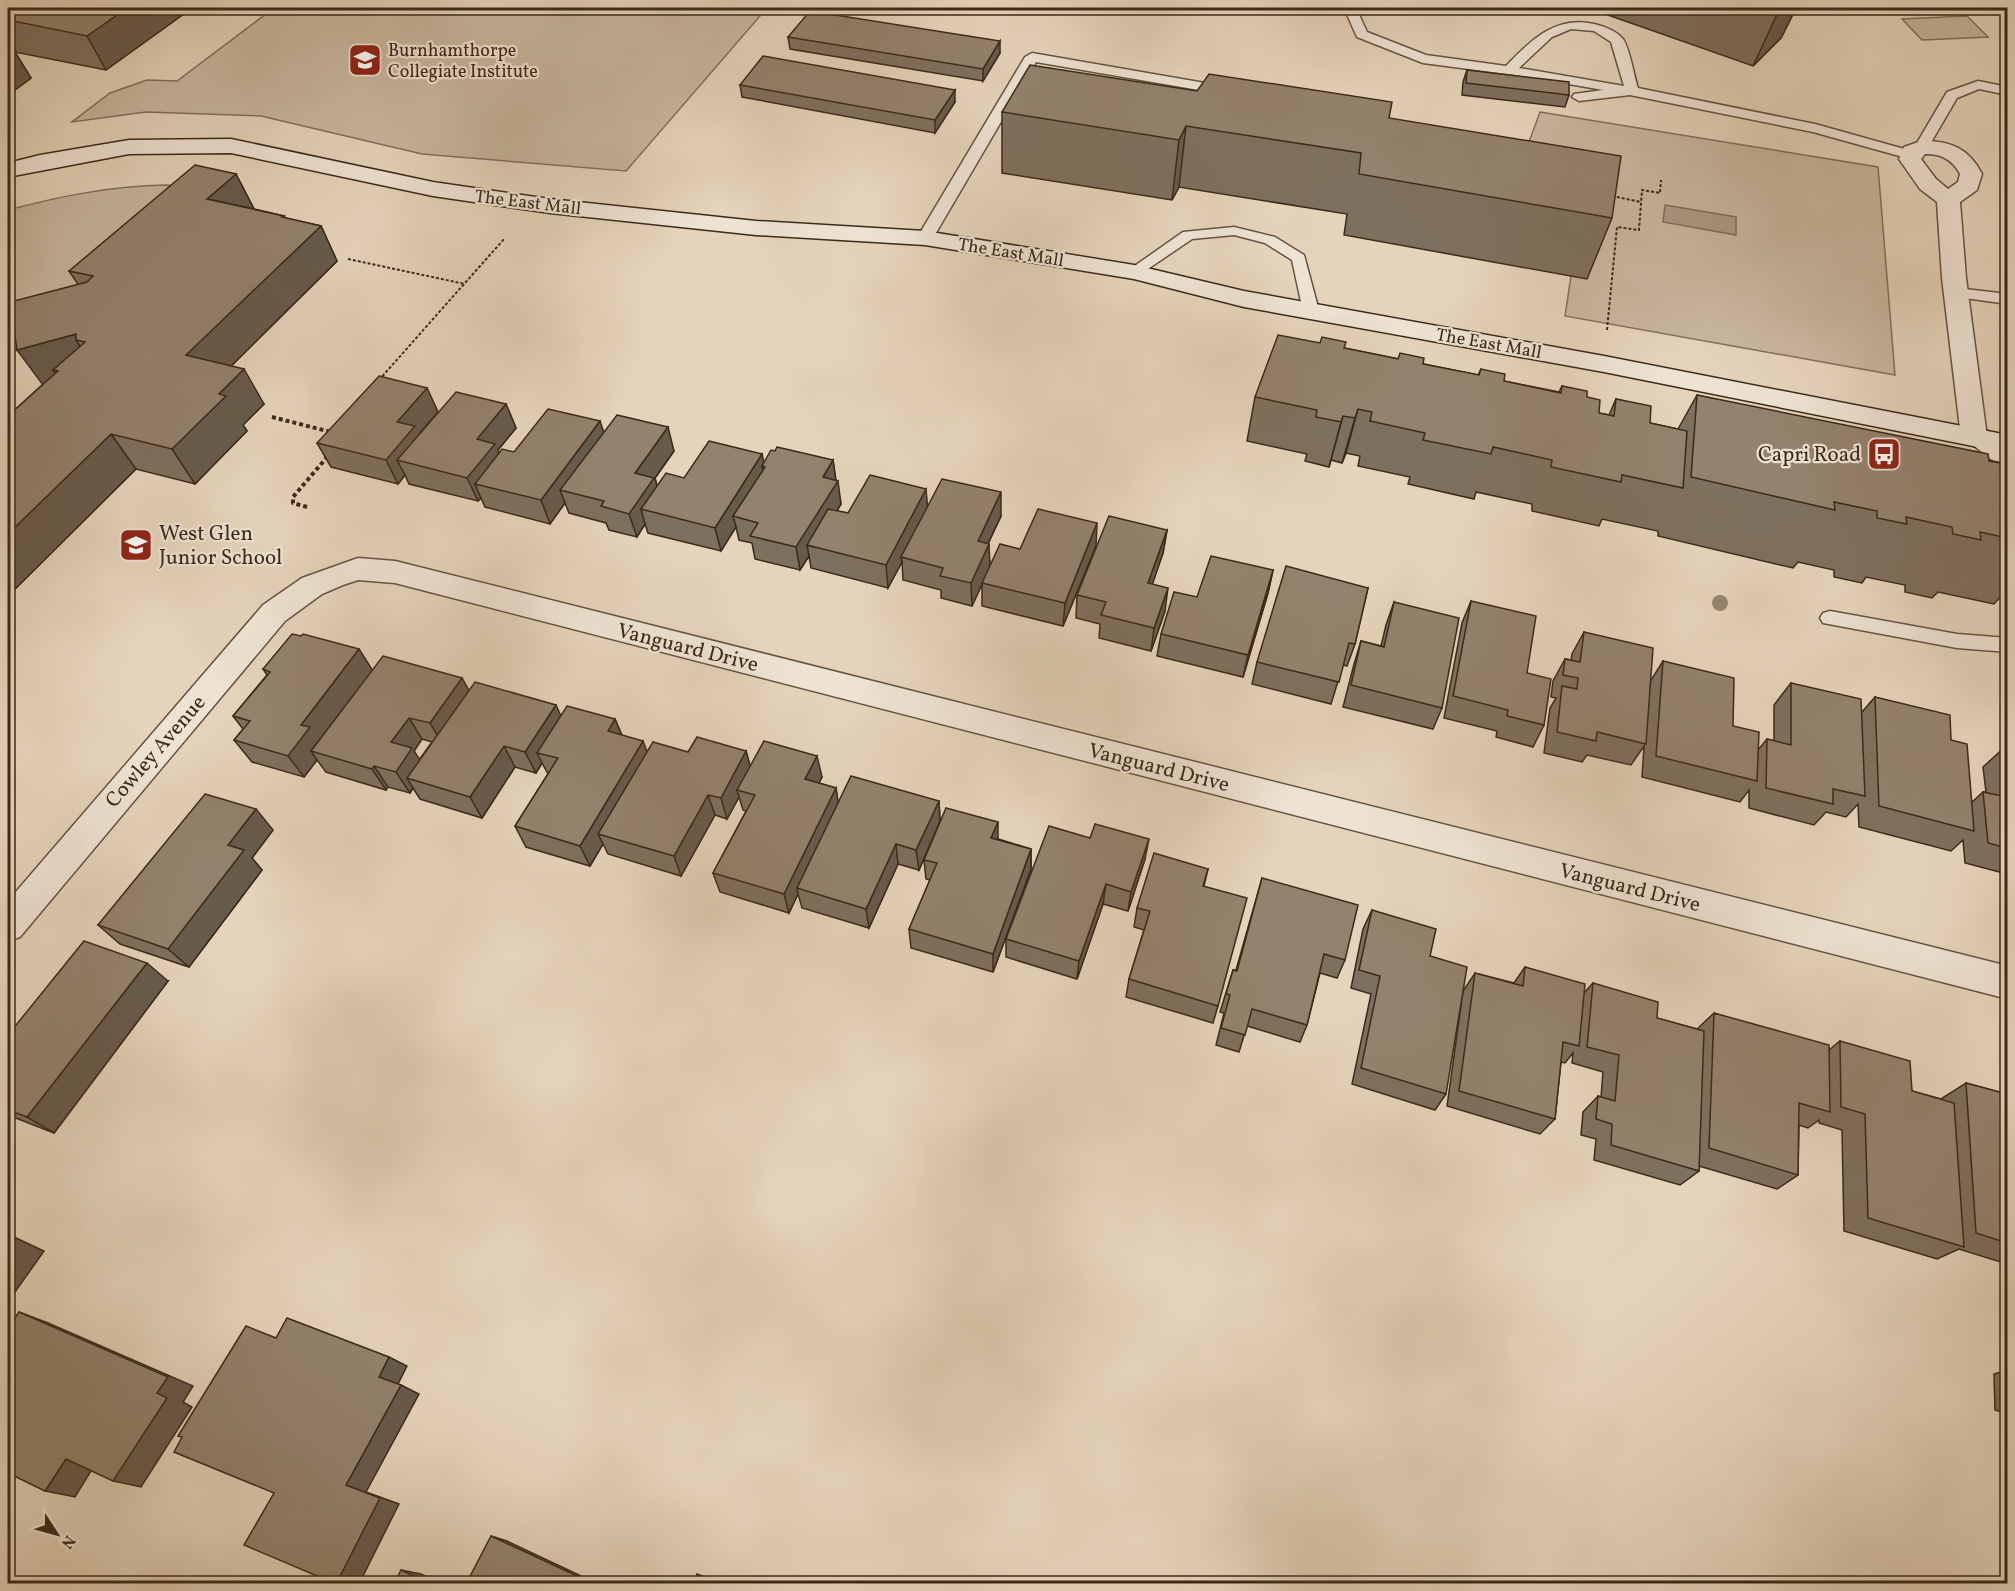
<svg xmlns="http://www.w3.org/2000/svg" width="2015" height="1591" font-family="Vollkorn,serif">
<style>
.green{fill:#c8b79f;stroke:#81705c;stroke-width:1.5}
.water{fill:#ab9a84;stroke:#7e6d59;stroke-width:1.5}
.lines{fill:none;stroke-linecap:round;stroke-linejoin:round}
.service-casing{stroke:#655442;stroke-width:3}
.minor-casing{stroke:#655442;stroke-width:3}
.secondary-casing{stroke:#3a2a19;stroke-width:3}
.path-far1{stroke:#3a2a19;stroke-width:2;stroke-dasharray:3 2;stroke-linecap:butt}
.path{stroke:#3a2a19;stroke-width:4;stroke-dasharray:4 3;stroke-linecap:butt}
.service{fill:#eee3d3;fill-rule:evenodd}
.minor{fill:#eee3d3;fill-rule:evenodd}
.secondary{fill:#eee3d3;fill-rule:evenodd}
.tree{fill:#968671}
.wall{fill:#7e705e;stroke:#3a2a19;stroke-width:1.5;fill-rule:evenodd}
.shaded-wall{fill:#675b4c;stroke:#3a2a19;stroke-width:1.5}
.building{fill:#93826d;stroke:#3a2a19;stroke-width:1.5}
.labels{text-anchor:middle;stroke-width:4.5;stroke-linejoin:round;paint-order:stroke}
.far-poi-label{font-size:18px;fill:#3a2a19;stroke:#eee3d3;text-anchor:start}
.far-street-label{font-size:18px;fill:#3a2a19;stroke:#eee3d3}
.poi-label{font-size:21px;fill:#3a2a19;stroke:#eee3d3;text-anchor:end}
.street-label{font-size:21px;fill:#3a2a19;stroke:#eee3d3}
</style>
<rect width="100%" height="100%" fill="#e5d4bb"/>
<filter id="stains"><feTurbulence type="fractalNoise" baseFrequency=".00333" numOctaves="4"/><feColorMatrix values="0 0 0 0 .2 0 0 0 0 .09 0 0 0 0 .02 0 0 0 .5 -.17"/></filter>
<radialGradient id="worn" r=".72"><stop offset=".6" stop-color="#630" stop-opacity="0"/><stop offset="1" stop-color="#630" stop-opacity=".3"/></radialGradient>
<g class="green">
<path d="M274 8H767L626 171 422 154 261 116 146 112 72 122 110 93 147 80 177 81Z"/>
<path d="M1967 16 1988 37 1922 40 1902 19Z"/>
<path d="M1540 112 1878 167 1895 375 1565 316 1581 210 1523 158Z"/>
<path d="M166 185 196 187 8 358V210C61 196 111 186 166 185Z"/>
</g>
<path class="water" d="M1665 205 1736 217V235L1663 222Z"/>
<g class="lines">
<defs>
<g id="service">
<path d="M1344 8H1356L1367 32 1426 55 1506 66C1531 40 1556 15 1594 24 1603 26 1617 31 1623 39 1630 49 1634 76 1638 88L1815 124 1915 152 1917 155 1910 159 1813 132 1630 95 1579 101 1572 97 1574 94 1603 90 1529 77 1423 63 1357 37ZM1571 29 1594 31 1611 42 1624 86 1519 68 1552 37Z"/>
<path d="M1032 53 1228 87 1235 91 1228 95 1036 62 933 238 925 243 920 241 917 238 1025 57Z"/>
<path d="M1978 81 2008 87V95L1979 89 1957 98 1926 151H1916L1914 148 1947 92Z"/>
<path d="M1234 227 1275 237 1304 255 1319 311 1317 314H1305L1303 311 1292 260 1265 243 1234 235 1192 239 1139 275 1134 277 1126 272 1183 232Z"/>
<path d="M1956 288 2008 294V304L1950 296 1948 293Z"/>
<path d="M1974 431 1980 433 2008 454V470L2002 468 1968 441 1965 437 1968 433Z"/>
<path d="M1830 611 1957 634 2008 638V652L1957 648 1823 623 1820 618 1823 613Z"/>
</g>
<g id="minor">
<path d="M1921 141C1949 140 1969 148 1982 174L1977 190 1960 202 1966 278 1987 437 1984 443 1974 446 1964 443 1961 437 1942 278 1937 202 1920 189 1899 159 1904 147ZM1925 154C1941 154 1952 159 1960 174L1958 182 1948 189 1936 179 1921 159Z"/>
<path d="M358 558 395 561 2008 966V999L395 583 358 580 343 585 322 594 285 621 20 937 8 941V901L263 605 302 578Z"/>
</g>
<path id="secondary" d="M231 139 433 182 550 199 756 221 925 231 1134 265 1244 291 1604 356 2008 435V453L1604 372 1244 307 1134 279 925 245 756 235 550 213 433 196 231 153 129 154 8 177V163L40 155 129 140Z"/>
</defs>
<use href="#service" class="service-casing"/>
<use href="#minor" class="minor-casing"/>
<use href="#secondary" class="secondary-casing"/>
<g class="path-far1">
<path d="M1612 196 1641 202"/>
<path d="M2008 197 2005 203 2008 218"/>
<path d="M348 259 465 284"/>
<path d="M1607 330 1617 227 1639 230 1642 190 1660 193 1661 180"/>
<path d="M379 380 504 239"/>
</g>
<g class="path">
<path d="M272 417 331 432"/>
<path d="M307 507 293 503V497L328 456"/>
</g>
<use href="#service" class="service"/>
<use href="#minor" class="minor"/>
<use href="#secondary" class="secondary"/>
</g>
<circle class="tree" cx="1720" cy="603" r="8"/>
<g class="wall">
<path d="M8 8H192L106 70 15 52 31 78 8 95Z"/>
<path d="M1588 8H1796L1781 38 1753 66Z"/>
<path d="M788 37 1000 53 983 81 790 49Z"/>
<path d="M1467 70 1569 95 1565 107 1462 95 1463 82Z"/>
<path d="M740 85 955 102 935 133 742 97Z"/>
<path d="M1197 91 1389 118 1612 218 1587 279 1344 235 1347 214 1179 187 1172 200 1002 173V112Z"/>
<path d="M236 174 254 209 284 216 285 218 321 226 337 261 231 366 264 404 243 425 247 431 195 484 136 469 8 596V416L43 384 78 284 69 271Z"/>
<path d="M1320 343 1478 375 1481 369 1504 381 1559 392 1562 386 1587 397 1599 413 1609 415 1616 399 1650 423 1678 429 1697 395 2007 464V590L1994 604 1938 592 1932 598 1905 592V585L1866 577 1862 583 1834 577V570L1798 562 1793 568 1658 536V531L1602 519 1599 526 1532 511V504L1476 492 1474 499 1408 484 1410 477 1358 466 1360 456 1346 453 1342 463 1331 460 1329 467 1305 461 1307 454 1247 441 1255 397Z"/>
<path d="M427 388 438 412 419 434V435L506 404 516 428 498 450 499 453 514 452 603 432 674 451 655 478 657 486 684 478 764 462 833 460 836 480 841 504 837 511 848 513 928 507 1001 516 988 544 990 565 1020 549 1096 546 1063 626 982 606V584L972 606 941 598V590L903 580 902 562 888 588 811 568 809 556 800 570 755 559 752 543 739 540 736 527 721 551 648 533 645 524 637 537 609 530 606 523 569 513 565 503 550 524 485 507 481 498 478 501 409 484 405 475 398 484 331 467 317 443Z"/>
<path d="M1167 530 1163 553 1152 584 1165 611 1151 651 1099 638 1100 624 1076 618 1077 595Z"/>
<path d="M1273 570 1268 593 1243 677 1157 656 1161 634 1197 597Z"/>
<path d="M1368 588 1355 644 1347 666 1343 665 1331 704 1252 684 1257 662Z"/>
<path d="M1471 601 1527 673 1544 725 1533 747 1496 737 1497 731 1444 718 1462 623Z"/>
<path d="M1394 602 1442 708 1433 729 1343 707 1354 664 1361 641 1381 646 1386 625Z"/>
<path d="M1584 632 1650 682 1663 661 1758 750 1767 739 1774 741V705L1791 683 1862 712 1875 697 1951 740 1972 802 1983 792H1986L1983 767 2006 746 2007 747V874L1965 863 1963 840 1951 851 1859 827 1858 804 1846 817 1826 812 1814 825 1749 808V790L1740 802 1642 777 1644 746 1631 765 1587 755 1582 762 1544 753 1550 708 1556 698 1551 697 1553 681 1565 659 1571 660 1572 654Z"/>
<path d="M263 669 372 670 462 678 469 691 561 716 615 719 622 735 647 752 746 751 750 766 822 777 819 783 836 788 838 803 939 801 940 821 1031 849V869L993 972 911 948 909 929 930 880 926 879 924 860 940 822 919 870 898 864 869 928 802 908 798 894 789 913 720 892 713 873 746 811 743 810 739 797 727 819 715 815 681 876 608 854 603 844 590 866 526 847 515 826 548 774 542 763 536 773 515 767 482 818 420 799 413 788 410 793 388 787 386 790 326 772 317 760 304 777 252 762 234 740 243 729 233 716 267 675ZM422 739 432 742 419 760 414 751Z"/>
<path d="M273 830 252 858 262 870 189 967 120 944 98 925Z"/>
<path d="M1145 859 1128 911 1103 904 1077 979 1006 957V939Z"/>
<path d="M1208 869 1204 886 1218 1006 1213 1023 1126 997 1129 979 1144 930 1134 927 1137 908Z"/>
<path d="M1262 878 1345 960 1337 978 1320 973 1307 1025 1300 1042 1247 1026 1239 1052 1216 1045 1224 1013 1220 1012 1233 970H1236Z"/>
<path d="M1372 910 1430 956 1446 1094 1435 1110 1352 1084 1371 994 1351 988 1363 929Z"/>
<path d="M1525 967 1584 993 1593 983 1657 1018 1697 1029 1714 1013 1829 1050 1840 1041 1912 1091 1941 1099 1966 1083 2007 1094V1264L1959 1249 1937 1259 1844 1231 1842 1130 1819 1123V1120L1808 1128 1799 1125 1798 1175 1777 1189 1699 1166V1171L1680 1185 1594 1160 1596 1139 1581 1135 1583 1112 1598 1096 1601 1097 1603 1072 1572 1063 1573 1053 1565 1063 1561 1062 1555 1119 1540 1134 1447 1106 1463 991 1475 973 1514 983Z"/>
<path d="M168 981 54 1133 8 1115V1035Z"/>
<path d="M2007 1370V1414L1995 1410 1994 1374Z"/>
</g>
<g class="shaded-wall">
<path d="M127 8H192L106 70 87 36Z"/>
<path d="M1780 8H1796L1781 38 1753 66Z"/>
<path d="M8 41 31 78 8 95Z"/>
<path d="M1000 41V53L983 81V69Z"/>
<path d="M955 90V102L935 133V120Z"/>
<path d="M1186 126 1179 187 1172 200 1179 140Z"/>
<path d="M236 174 254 209 207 199Z"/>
<path d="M284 216 299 247 321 226 337 261 207 390 186 355Z"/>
<path d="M76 334V340L96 370 58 371 53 370 61 380 43 385 17 350Z"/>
<path d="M244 369 264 404 243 425 247 431 195 484 172 449 219 394Z"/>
<path d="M427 388 438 412 419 434 426 450 397 460 405 475 398 484 386 460 397 422Z"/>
<path d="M506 404 516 428 498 450 505 468 475 484 481 498 478 501 467 478 477 439Z"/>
<path d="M1358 409 1346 453 1342 463 1355 418Z"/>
<path d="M1343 416 1331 460 1329 467 1341 422Z"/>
<path d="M600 421 608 445 560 490 565 503 550 524 541 500Z"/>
<path d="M668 427 674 451 655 478 661 501 641 509 645 524 637 537 629 514 635 473Z"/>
<path d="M111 434 136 469 8 596V534Z"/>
<path d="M762 454 765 467 762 466 765 481 733 516 736 527 721 551 715 528Z"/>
<path d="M833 460 836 483 838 481 841 504 814 547 807 545 809 556 800 570 796 547 823 477Z"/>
<path d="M926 489 928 512 901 557 902 562 888 588 886 565Z"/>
<path d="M1001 492V516L978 564V541Z"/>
<path d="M1097 523 1096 546 1063 626 1065 603Z"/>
<path d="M1167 530 1163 553 1145 606 1148 583Z"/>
<path d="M989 544 990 567 972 606 971 583Z"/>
<path d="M1273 570 1268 593 1243 677 1248 655Z"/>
<path d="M1168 588 1165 611 1151 651 1154 628Z"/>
<path d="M359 649 373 671 311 751 317 760 304 777 288 756 301 725Z"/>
<path d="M462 678 474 700 443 745 430 723Z"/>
<path d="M556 705 566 727 537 753 542 763 536 773 525 752Z"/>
<path d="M409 718 422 739 414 751 426 769 407 778 413 788 410 793 396 772 391 742Z"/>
<path d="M615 719 624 741 608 731Z"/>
<path d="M643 741 651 762 598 834 603 844 590 866 580 846Z"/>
<path d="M504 746 515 767 482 818 470 797Z"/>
<path d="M746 751 752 773 737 790 739 797 727 819 721 798Z"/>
<path d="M817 756 822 777 810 800 805 779Z"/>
<path d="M374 766 388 787 386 790 372 769Z"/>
<path d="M836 788 839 809 797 888 798 894 789 913 784 894Z"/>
<path d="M708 795 715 815 681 876 674 856Z"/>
<path d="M939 801 940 821 919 870 916 850Z"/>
<path d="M256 809 273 830 252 858 262 870 189 967 168 949 228 845Z"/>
<path d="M998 822V842L991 838Z"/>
<path d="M1149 839 1145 859 1128 911 1131 892Z"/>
<path d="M896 844 898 864 869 928 866 909Z"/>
<path d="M1031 849V869L993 972V954Z"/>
<path d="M1106 884 1103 904 1077 979 1079 961Z"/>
<path d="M147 963 168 981 54 1133 27 1117Z"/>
<path d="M16 1238 44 1251 8 1302V1250Z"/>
<path d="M19 1312 48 1323 193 1386 183 1402 192 1407 141 1487 113 1481 157 1393Z"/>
<path d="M389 1357 407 1366 397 1386 379 1377Z"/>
<path d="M401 1385 419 1394 366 1492 399 1504 359 1584H336L346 1485Z"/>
<path d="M66 1459 94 1466 75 1497 45 1491Z"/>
<path d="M491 1536 507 1541 598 1584H587Z"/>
<path d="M401 1570 421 1574 441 1584H430Z"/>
<path d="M767 1578 775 1582 776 1584H769Z"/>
</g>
<g class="building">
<path d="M8 8H127L87 36 8 20Z"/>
<path d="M810 11 1000 41 983 69 788 37Z"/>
<path d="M763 56 955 90 935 120 740 85Z"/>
<path d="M1030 65 1197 91 1209 74 1392 102 1389 118 1621 156 1612 218 1359 174 1361 153 1186 126 1179 140 1002 112Z"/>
<path d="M1467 70 1569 82V95L1466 83Z"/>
<path d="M195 165 236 174 207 199 284 216 282 217 321 226 186 355 244 369 219 394 226 396 172 449 111 434 8 534V416L58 371 53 370 85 342 76 340V334L17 350 10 302 87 282 93 276 69 271Z"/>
<path d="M1278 335 1320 343 1322 337 1346 342 1344 348 1398 359 1400 353 1424 358 1423 364 1479 375 1481 369 1505 374 1504 381 1561 393 1562 386 1587 391V397L1600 400 1599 413 1614 416 1616 399 1651 406 1650 423 1687 431 1683 488 1622 475 1621 482 1551 467 1552 460 1493 447 1491 454 1423 440 1425 433 1370 421 1372 412 1358 409 1355 418 1343 416 1341 422 1316 417 1317 410 1255 397Z"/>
<path d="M379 376 427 388 397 422 415 426 386 460 317 443Z"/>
<path d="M456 392 506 404 477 439 495 444 467 478 397 460Z"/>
<path d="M1697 395 1988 454 1989 461 2007 464V538L1980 532 1981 540 1953 534 1952 527 1906 517 1907 524 1877 518V511L1834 502 1835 510 1691 477Z"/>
<path d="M548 409 600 421 541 500 475 484 502 449 514 452Z"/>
<path d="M617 415 668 427 635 473 654 478 629 514 601 506 604 501 560 490Z"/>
<path d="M709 441 762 454 715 528 641 509 666 473 684 478Z"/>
<path d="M777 447 833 460 823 477 838 481 796 547 750 536 758 523 733 516 765 467 762 466 771 450 775 451Z"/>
<path d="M870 475 926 489 886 565 807 545 828 509 848 513Z"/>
<path d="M942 479 1001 492 978 541 989 544 971 583 940 576 943 568 901 557Z"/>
<path d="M1038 509 1097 523 1065 603 982 583 1000 544 1020 549Z"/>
<path d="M1109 516 1167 530 1148 583 1168 588 1154 628 1101 615 1106 602 1077 595Z"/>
<path d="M1211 556 1273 570 1248 655 1161 634 1174 592 1197 597Z"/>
<path d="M1286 566 1368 588 1355 644 1349 643 1339 682 1257 662Z"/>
<path d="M1471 601 1536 616 1527 673 1551 679 1544 725 1507 716 1508 710 1453 696Z"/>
<path d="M1394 602 1459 618 1442 708 1351 685 1361 641 1384 647Z"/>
<path d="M1584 632 1653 648 1646 744 1597 732 1596 741 1557 732 1562 686 1577 689 1578 678 1563 675 1565 659 1580 662Z"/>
<path d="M292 634 301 636 303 634 359 649 301 725 310 727 288 756 234 740 250 721 233 716 270 672 263 669Z"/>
<path d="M383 656 462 678 430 723 409 718 391 742 412 748 396 772 374 766 372 769 311 751Z"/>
<path d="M1663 661 1734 678 1733 726 1759 732 1757 781 1656 756Z"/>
<path d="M475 682 556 705 525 752 504 746 470 797 407 778Z"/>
<path d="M1791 683 1861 699 1865 796 1833 789V804L1766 788 1767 739 1791 745Z"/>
<path d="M1875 697 1950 715 1951 740 1967 744 1974 831 1879 806Z"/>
<path d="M567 706 615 719 608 731 643 741 580 846 515 826 558 758 537 753Z"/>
<path d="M697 737 746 751 721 798 708 795 674 856 598 834 653 742 688 752Z"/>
<path d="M764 741 817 756 805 779 836 788 784 894 713 873 755 795 737 790Z"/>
<path d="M2006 746 2007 747V762Z"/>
<path d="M851 776 939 801 916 850 896 844 866 909 797 888Z"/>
<path d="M1983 792 2007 797V848L1988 843Z"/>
<path d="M205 794 256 809 228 845 244 850 168 949 98 925Z"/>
<path d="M946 808 998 822 991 838 1031 849 993 954 909 929 937 863 924 860Z"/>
<path d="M1095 824 1149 839 1131 892 1106 884 1079 961 1006 939 1049 826 1090 838Z"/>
<path d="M1154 853 1208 869 1203 886 1247 898 1218 1006 1129 979 1150 911 1137 908Z"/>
<path d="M1262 878 1358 905 1345 960 1324 954 1307 1025 1252 1009 1245 1035 1221 1028 1230 995 1226 994 1233 970 1237 971Z"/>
<path d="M1372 910 1436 929 1430 956 1467 967 1446 1094 1361 1068 1380 976 1359 970Z"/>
<path d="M84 941 147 963 27 1117 8 1110V1035Z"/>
<path d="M1525 967 1585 984 1579 1046 1563 1042 1555 1119 1459 1091 1475 973 1523 986Z"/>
<path d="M1593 983 1658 1002 1657 1018 1704 1031 1699 1171 1611 1145 1612 1124 1596 1119 1598 1096 1615 1101 1619 1055 1587 1047Z"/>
<path d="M1714 1013 1829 1045 1830 1112 1799 1103 1798 1175 1709 1148Z"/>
<path d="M1840 1041 1910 1061 1912 1091 1954 1103 1964 1247 1868 1218 1865 1114 1841 1107Z"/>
<path d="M1966 1083 2007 1094V1243L1976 1233Z"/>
<path d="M8 1235 16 1238 8 1250Z"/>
<path d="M19 1312 168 1377 157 1393 167 1398 113 1481 66 1459 45 1491 8 1473V1328Z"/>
<path d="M287 1318 389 1357 379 1377 401 1385 346 1485 380 1498 336 1584 244 1545 274 1493 174 1452 182 1437 178 1436 246 1326 276 1338Z"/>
<path d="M491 1536 588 1581 587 1584H466Z"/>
<path d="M401 1570 430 1584H394Z"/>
<path d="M697 1574 721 1584H694Z"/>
<path d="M753 1578H767L769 1584H750Z"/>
</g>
<defs>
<symbol id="school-square" viewBox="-11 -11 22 22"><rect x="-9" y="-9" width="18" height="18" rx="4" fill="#8f2418" stroke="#eee3d3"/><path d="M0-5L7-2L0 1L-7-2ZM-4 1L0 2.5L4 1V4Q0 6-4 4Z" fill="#fff"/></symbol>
<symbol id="bus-square" viewBox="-11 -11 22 22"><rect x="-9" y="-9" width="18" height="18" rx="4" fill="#8f2418" stroke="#eee3d3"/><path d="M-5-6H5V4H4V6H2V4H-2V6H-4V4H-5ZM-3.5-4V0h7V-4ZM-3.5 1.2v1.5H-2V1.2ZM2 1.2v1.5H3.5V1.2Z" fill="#fff"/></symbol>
</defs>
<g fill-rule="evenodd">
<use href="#school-square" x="346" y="41" width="38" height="38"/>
<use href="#bus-square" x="1865" y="435" width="38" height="38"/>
<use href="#school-square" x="117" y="526" width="38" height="38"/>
</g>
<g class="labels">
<g class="far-poi-label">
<text x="388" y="56">Burnhamthorpe<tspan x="388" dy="21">Collegiate Institute</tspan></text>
</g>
<g class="far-street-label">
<text transform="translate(528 202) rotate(7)" y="6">The East Mall</text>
<text transform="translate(1011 252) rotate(9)" y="6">The East Mall</text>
<text transform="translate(1489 343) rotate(10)" y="6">The East Mall</text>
</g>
<g class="poi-label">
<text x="1861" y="461">Capri Road</text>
<text x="159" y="540" text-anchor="start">West Glen<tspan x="159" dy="24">Junior School</tspan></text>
</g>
<g class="street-label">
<text transform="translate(688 647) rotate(14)" y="7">Vanguard Drive</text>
<text transform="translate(155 751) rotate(-49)" y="7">Cowley Avenue</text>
<text transform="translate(1159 767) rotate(14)" y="7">Vanguard Drive</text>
<text transform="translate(1630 887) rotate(14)" y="7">Vanguard Drive</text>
</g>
</g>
<rect width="2015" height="1591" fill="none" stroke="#e5d4bb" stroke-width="30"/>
<rect x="9" y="9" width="1997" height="1573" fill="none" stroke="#3a2a19" stroke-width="3"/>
<rect x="15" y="15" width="1985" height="1561" fill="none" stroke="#3a2a19" stroke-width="1.5"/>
<g transform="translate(57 1534) rotate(126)" stroke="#eee3d3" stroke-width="4.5" paint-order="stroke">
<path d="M0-4.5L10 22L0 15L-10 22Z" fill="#3a2a19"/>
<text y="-9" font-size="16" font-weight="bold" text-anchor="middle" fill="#3a2a19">N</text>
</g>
<rect width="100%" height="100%" filter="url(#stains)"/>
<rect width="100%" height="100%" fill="url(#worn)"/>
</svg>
